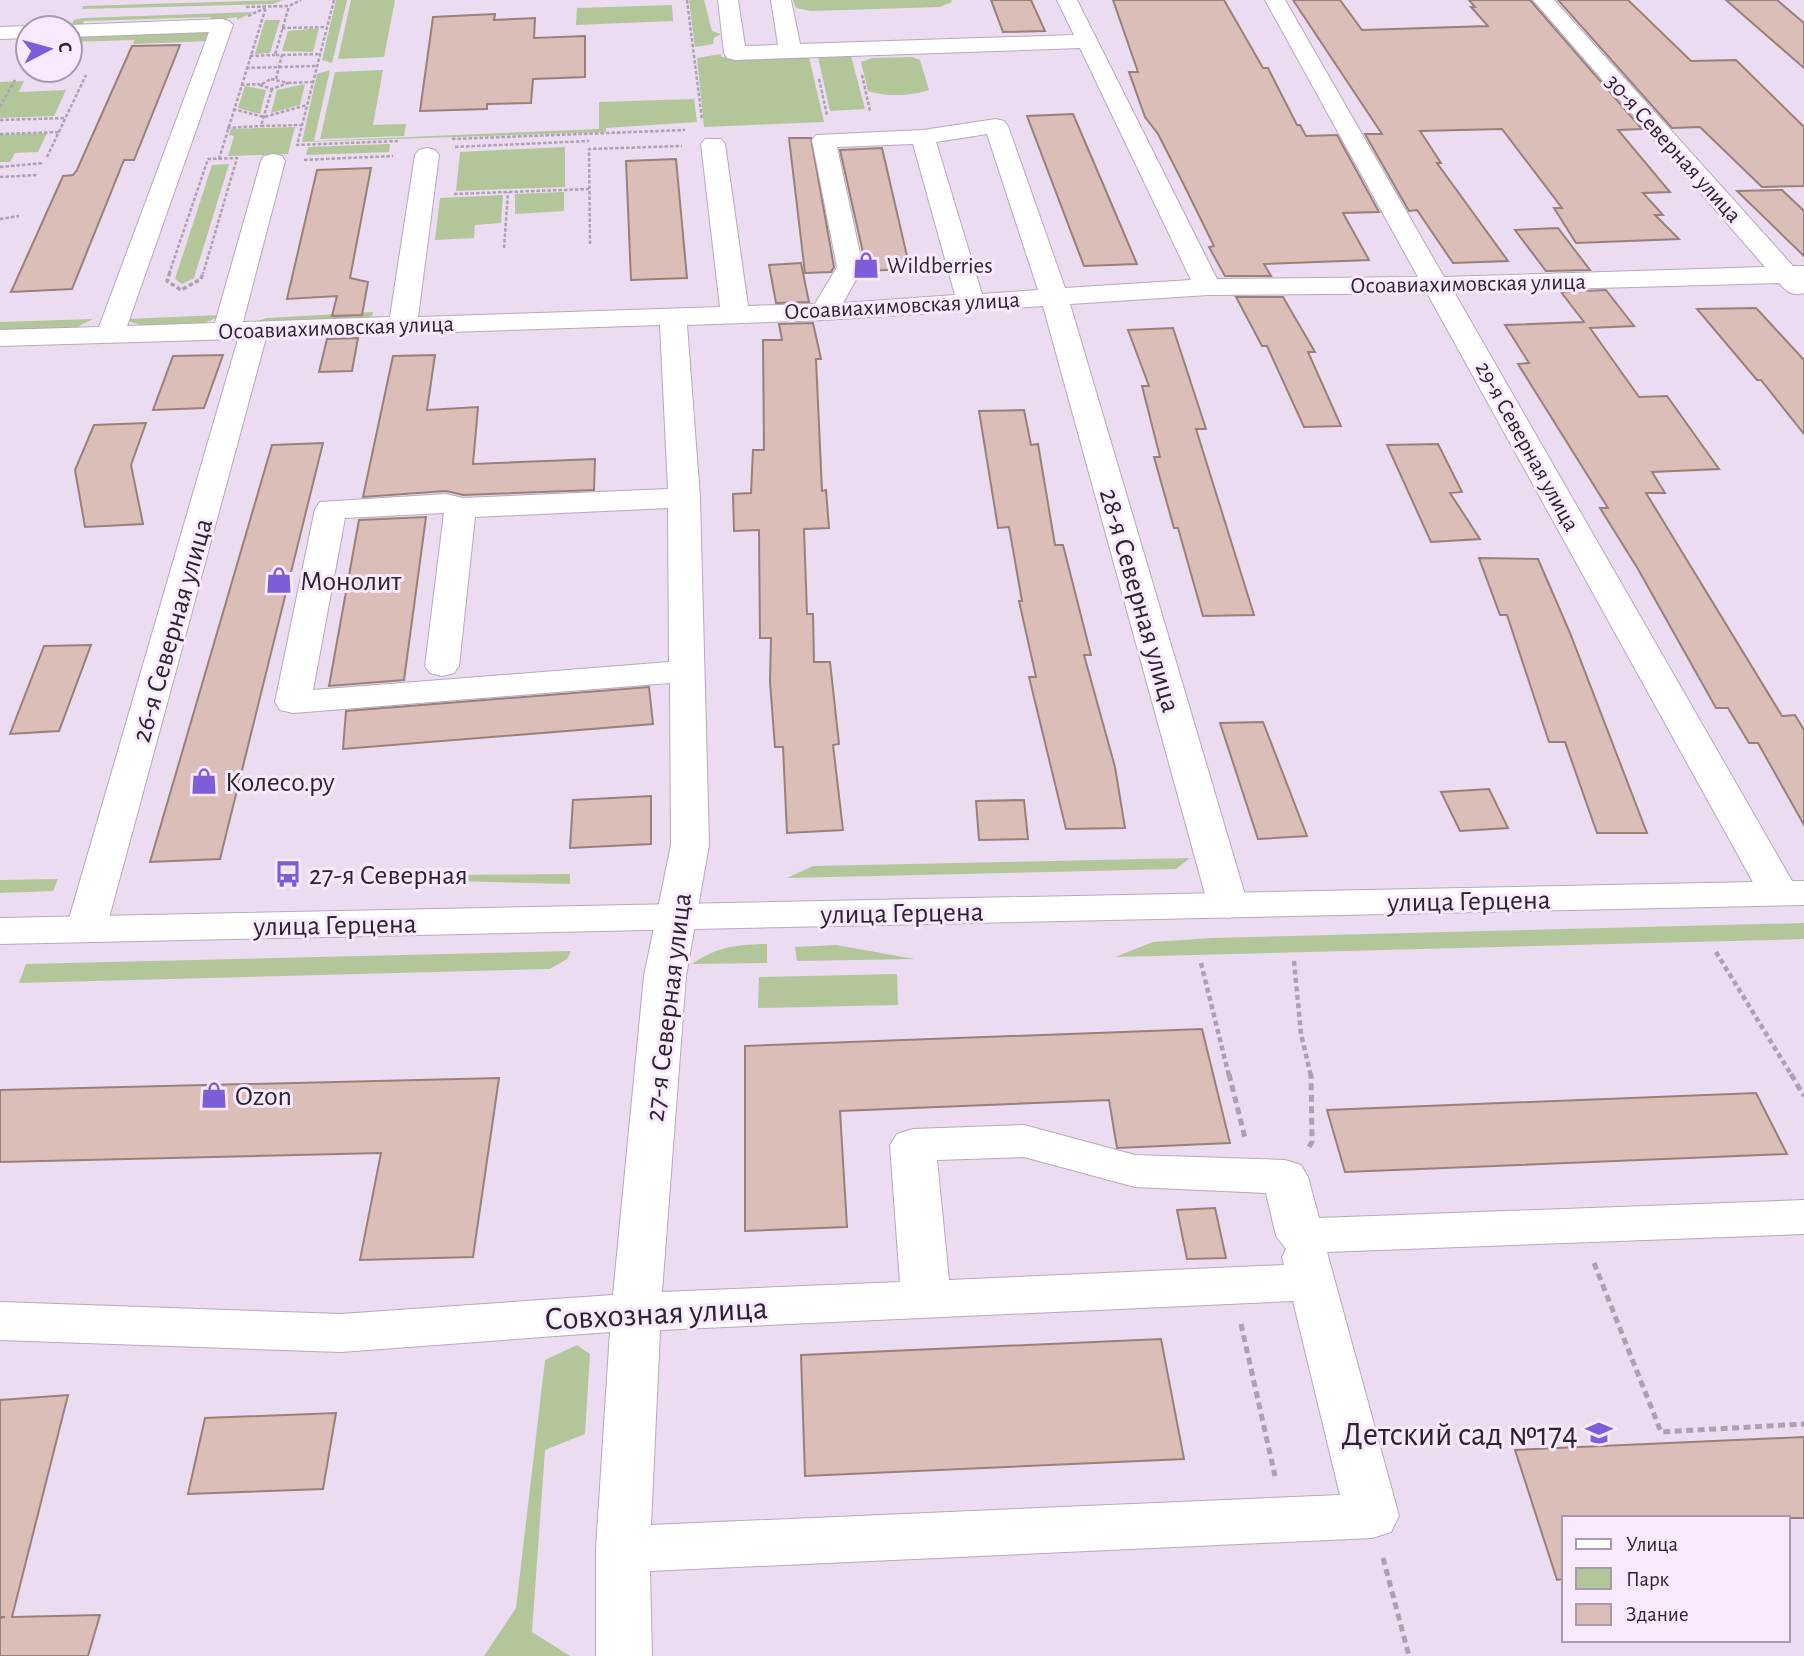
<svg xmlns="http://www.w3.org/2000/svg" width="1804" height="1656" font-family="'Alegreya Sans',sans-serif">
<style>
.green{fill:#b2c699}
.building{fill:#dabeb7;stroke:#99807a;stroke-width:2}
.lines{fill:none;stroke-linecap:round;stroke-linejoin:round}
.minor-casing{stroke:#b7a8bc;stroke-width:2}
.major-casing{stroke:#b7a8bc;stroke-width:2}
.path-far3{stroke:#ada0b1;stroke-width:2.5;stroke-dasharray:3.5 2;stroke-linecap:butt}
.path-far2{stroke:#ada0b1;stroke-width:3.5;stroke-dasharray:4.5 2.5;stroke-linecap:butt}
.path-far1{stroke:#ada0b1;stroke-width:4.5;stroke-dasharray:5 3.5;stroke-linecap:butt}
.path{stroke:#ada0b1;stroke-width:5;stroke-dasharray:7 4.5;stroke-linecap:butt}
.minor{fill:#fff;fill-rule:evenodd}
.major{fill:#fff;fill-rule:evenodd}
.labels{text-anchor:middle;stroke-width:6;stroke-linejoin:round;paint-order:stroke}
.far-street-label{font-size:23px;fill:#2b252d;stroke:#f9e9ff}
.far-poi-label{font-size:23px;fill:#2b252d;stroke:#f9e9ff;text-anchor:start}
.poi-label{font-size:28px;fill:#2b252d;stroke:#f9e9ff;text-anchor:start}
.street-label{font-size:28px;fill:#2b252d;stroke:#f9e9ff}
.near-street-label{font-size:33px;fill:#2b252d;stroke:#f9e9ff}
.near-poi-label{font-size:33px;fill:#2b252d;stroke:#f9e9ff;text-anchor:end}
</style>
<rect width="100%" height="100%" fill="#ecdcf1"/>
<g class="green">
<path d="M283 0 273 4 82 9 83 6Z"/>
<path d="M336 0H347L332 63 322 60Z"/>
<path d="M351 0H395L384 57 338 59Z"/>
<path d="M689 0H704L712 31 721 34 714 38 713 44 695 47Z"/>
<path d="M793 0H951L952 2 940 7 811 11 796 8Z"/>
<path d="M672 5 673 21 576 25 577 8Z"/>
<path d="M253 12 237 20V17L210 21 211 17 84 21 80 28 71 26 74 20 83 18Z"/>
<path d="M265 20H280L270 53 255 54Z"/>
<path d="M319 28 313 52 282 51 288 31Z"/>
<path d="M215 32 212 41 133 44 134 40 70 42V37Z"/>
<path d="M721 54V57H731L732 60 809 57 824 122 704 127 697 58Z"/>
<path d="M851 56 865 109 830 111 818 57Z"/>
<path d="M912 57 920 60 929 90C911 96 885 97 868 91L861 62 872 58Z"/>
<path d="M330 70 314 141 599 129V102L694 99 697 122 606 128V132L302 142 317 74Z"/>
<path d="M383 70 373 125 406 124 404 136 320 139 335 72Z"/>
<path d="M24 81 19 92 66 90 54 116 0 118V82Z"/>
<path d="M305 84 300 105 271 113 277 90Z"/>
<path d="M245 86 266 90 260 114 238 108Z"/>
<path d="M295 127 288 154 228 156 234 136 229 135 231 129Z"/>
<path d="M47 133 38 152 15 153 10 162H0V135Z"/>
<path d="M390 144 389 152 306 155 308 147Z"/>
<path d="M565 147V187L456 191 460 152Z"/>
<path d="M229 164 194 278 182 284 175 279 212 165Z"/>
<path d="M564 192V211L515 214V194Z"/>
<path d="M503 195 501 223 475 225 474 238 435 240 440 198Z"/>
<path d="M373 312 372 316 361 320 253 322 267 318Z"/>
<path d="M220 315C202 330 145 332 126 319Z"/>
<path d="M93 319 75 328 0 331V322Z"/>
<path d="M1190 858 1176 869 787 878 813 866Z"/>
<path d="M570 874V884L455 881 445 875Z"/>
<path d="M58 879 53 891 0 893V880Z"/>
<path d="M1804 923V939L1115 957 1153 942 1212 938Z"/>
<path d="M767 944V963L692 964C719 946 735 945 767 944Z"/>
<path d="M836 945 915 959 797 961 795 947Z"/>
<path d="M571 951 567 959 550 969 19 983 26 964Z"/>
<path d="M897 974 898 1005 758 1008 759 977Z"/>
<path d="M577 1345 590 1354 585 1434 545 1450 532 1632 570 1656H484L516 1608 545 1360Z"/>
</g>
<g class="building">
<path d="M991 0H1031L1045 31 1003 32Z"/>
<path d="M1113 0H1224L1263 68H1268L1297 125H1300L1306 136 1337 135 1379 212 1343 213 1369 260 1264 264 1271 276H1225L1209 247 1214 246 1181 179 1158 134 1145 117 1129 72H1138Z"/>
<path d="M1293 0H1340L1362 30 1488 26 1471 7H1475L1469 0H1530L1642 129 1618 130 1670 192 1643 193 1663 215H1655L1679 239 1576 243 1554 208H1562L1502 129 1420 131 1441 163H1437L1508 261 1453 263 1417 210 1409 211 1365 134H1382Z"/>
<path d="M1558 0H1628L1691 61 1736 60 1804 127V186L1762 187 1700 127 1672 128Z"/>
<path d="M1726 0H1777L1804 23V68Z"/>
<path d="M495 14 494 20 535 18 534 38 585 36V77L533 79 531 103 487 104V109L420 111 433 17Z"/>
<path d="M180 45 134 160H124L72 289 11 292 63 176 73 175 77 170 132 46Z"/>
<path d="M1073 114 1103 184 1137 264 1084 266 1027 116Z"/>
<path d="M789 138H811L834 267 831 272 805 273Z"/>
<path d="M882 148 910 269 864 271 866 266 840 150Z"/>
<path d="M676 159 687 278 631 280 626 161Z"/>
<path d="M371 168 350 278 368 282 362 315 332 316 337 296 287 299 317 170Z"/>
<path d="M1782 190 1804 211V256L1737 191Z"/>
<path d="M1558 228 1590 270 1546 271 1515 230Z"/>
<path d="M801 263 809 302 776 303 769 265Z"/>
<path d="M1606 290 1634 326 1590 328 1639 397 1667 396 1719 469 1652 472 1665 493H1646L1782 716 1795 715 1804 730V825L1758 743H1749L1728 708H1716L1638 569 1600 508H1608L1518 364 1529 363 1505 325 1584 322 1561 292Z"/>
<path d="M1236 297H1283L1315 352H1308L1341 426 1304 427 1267 346H1262Z"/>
<path d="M1756 308 1804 360V434L1761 380H1757L1697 309Z"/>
<path d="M813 323 821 359H816L822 491 826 490 829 528 804 529 807 614H813L814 662H830L839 744 833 745 843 830 787 833 783 747H775L770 682 771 638H760L759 530 734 531 733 494 751 493 753 450H764L763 340H782L779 324Z"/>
<path d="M1173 328 1206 429H1196L1254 615 1203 616 1178 528H1174L1154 457H1160L1142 386H1149L1128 330Z"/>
<path d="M358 338 352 371 319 372 327 339Z"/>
<path d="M223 355 204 408 153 410 173 356Z"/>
<path d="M435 355 427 410 478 407 473 464 595 459 594 490 463 495 446 491 363 497 393 356Z"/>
<path d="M1024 410 1031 445 1038 444 1055 545H1063L1091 655H1084L1115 767 1125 828 1066 829 1029 677H1036L1019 601H1022L1009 527 998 528 979 411Z"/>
<path d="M146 423 131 465 143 524 85 527 75 470 94 425Z"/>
<path d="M323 443 220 859 150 862 272 445Z"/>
<path d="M1438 444 1462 492 1450 493 1480 539 1431 542 1387 445Z"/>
<path d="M426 517 404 680 329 686 359 520Z"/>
<path d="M1479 558 1538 559 1570 633 1647 833H1597L1565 742H1549L1507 615H1500Z"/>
<path d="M91 645 59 731 10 734 44 646Z"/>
<path d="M649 687 653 724 343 749 346 711Z"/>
<path d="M1263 722 1307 836 1258 839 1220 723Z"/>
<path d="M1489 789 1508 828 1460 831 1441 792Z"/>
<path d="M651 796V844L570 848 573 800Z"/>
<path d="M1024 800 1028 839 979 840 976 801Z"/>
<path d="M1202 1029 1230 1143 1117 1148 1109 1100 840 1111 847 1227 745 1231V1046Z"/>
<path d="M499 1078 473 1257 360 1260 381 1153 0 1162V1090Z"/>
<path d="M1756 1093 1787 1154 1345 1172 1327 1110Z"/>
<path d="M1215 1208 1226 1258 1187 1259 1177 1210Z"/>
<path d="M1161 1339 1184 1459 805 1476 801 1355Z"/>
<path d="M68 1395 12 1617 100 1615 88 1656H0V1618L5 1617H0V1400Z"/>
<path d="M336 1413 323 1489 188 1494 205 1418Z"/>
<path d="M1804 1437V1518H1564V1579L1557 1580 1515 1450Z"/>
</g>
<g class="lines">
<defs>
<g id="minor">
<path d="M718 0H738L745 46 778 45 771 0H791L800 44 1074 35 1057 0H1077L1217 279 1418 277 1265 0H1285L1444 277 1765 267 1533 0H1554L1793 266H1804V293C1792 296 1787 292 1779 283L1454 292 1799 893 1793 902 1779 905 1765 902 1759 893 1427 293 1208 295 1070 304 1248 905 1242 914 1228 918 1214 914 1208 905 1043 306 824 320 687 325 700 498 709 845 686 976 662 1292 900 1282 890 1145 897 1134 913 1129 1024 1125 1135 1155 1285 1160 1301 1165 1308 1177 1319 1218 1804 1200V1234L1327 1252 1399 1516 1391 1532 1372 1538 650 1571 652 1656H596V1549L610 1332 341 1352 0 1340V1302L341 1314 613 1295 644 976 671 845 670 683 293 713 280 710 275 702 315 509 320 502 446 494 463 498 668 489 660 325 266 338 106 929 100 938 86 942 72 938 66 929 238 339 0 346V330L99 327 209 32 70 37V28H61L70 25 222 19 229 21 233 25 127 326 215 323 261 161 264 156 273 154 282 156 285 161 243 322 390 317 415 155 419 150 427 148 435 150 439 155 418 317 720 307 701 144 705 139H721L725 144 748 306 815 304 837 267 812 140 816 135 923 130 996 119 1004 121 1008 126 1065 288 1191 280 1080 48 735 60 727 58 724 53ZM987 134 1038 290 982 294 936 142ZM913 144 955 295 843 303 863 267 837 147ZM668 508 669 662 313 690 345 518 444 513 425 666 430 673 442 676 454 673 459 666 475 517ZM1024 1157 1135 1187 1266 1193 1276 1236 1286 1249 1282 1257 1284 1265 949 1280 937 1160ZM1293 1301 1340 1495 651 1525 660 1330Z"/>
<path d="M28 26 36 28H28V38L0 39V27Z"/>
</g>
<path id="major" d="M1804 881V905L0 944V918Z"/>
</defs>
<use href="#minor" class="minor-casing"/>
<use href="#major" class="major-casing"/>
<g class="path-far3">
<path d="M334 0 297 145 398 141"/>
<path d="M687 0 702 120"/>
<path d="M246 7 289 6 301 0"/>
<path d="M248 16 265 8"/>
<path d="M282 28 327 27"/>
<path d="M282 55 320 54"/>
<path d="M250 56 275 55"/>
<path d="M246 68 317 66"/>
<path d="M862 75 870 111"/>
<path d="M271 79 288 83 272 89 260 85Z"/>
<path d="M276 79 282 55H275L289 6"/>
<path d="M819 79 827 115"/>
<path d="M288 83 312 82"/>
<path d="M241 85 260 84"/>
<path d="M272 89 261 126 302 125"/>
<path d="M0 107 16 78"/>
<path d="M233 109 264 117 307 105"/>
<path d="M0 120 65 118"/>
<path d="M227 128 261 126"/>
<path d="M0 134 59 132"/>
<path d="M452 139 685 130"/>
<path d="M455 147 589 141"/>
<path d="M47 157 86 75"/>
<path d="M219 159 266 7"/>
<path d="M304 160 393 156"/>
<path d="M0 167 44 163"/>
<path d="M0 177 38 175"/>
<path d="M454 194 589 189"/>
<path d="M0 219 19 216"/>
<path d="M590 244 589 149 682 146"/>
<path d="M504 248 508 192"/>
<path d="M169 274 208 159 237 158 203 274"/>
</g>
<path class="path-far2" d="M170 272 167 281 181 290 201 279 203 272"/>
<g class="path-far1">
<path d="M1716 952 1792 1076"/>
<path d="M1294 961 1301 1034 1311 1076"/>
<path d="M1201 963 1229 1076"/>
</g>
<g class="path">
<path d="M1229 1074 1245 1138"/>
<path d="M1791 1074 1804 1096"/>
<path d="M1309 1147 1312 1142 1311 1074"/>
<path d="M1594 1263 1661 1432 1804 1424"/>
<path d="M1241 1324 1275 1476"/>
<path d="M1383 1558 1409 1656"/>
</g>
<use href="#minor" class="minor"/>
<use href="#major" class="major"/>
</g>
<defs>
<symbol id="shop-bare" viewBox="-9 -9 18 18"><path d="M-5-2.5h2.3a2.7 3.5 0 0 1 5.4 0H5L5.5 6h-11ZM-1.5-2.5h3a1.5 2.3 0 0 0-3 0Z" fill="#7e5ed8" stroke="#f9e9ff" stroke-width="2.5" paint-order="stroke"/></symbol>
<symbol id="bus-bare" viewBox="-9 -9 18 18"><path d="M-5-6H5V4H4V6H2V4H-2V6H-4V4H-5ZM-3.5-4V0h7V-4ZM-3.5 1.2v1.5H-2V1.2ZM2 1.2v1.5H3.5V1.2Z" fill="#7e5ed8" stroke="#f9e9ff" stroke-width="2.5" paint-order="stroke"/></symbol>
<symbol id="school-bare" viewBox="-9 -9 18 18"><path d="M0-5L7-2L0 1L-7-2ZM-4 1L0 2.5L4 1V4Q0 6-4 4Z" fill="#7e5ed8" stroke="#f9e9ff" stroke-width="2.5" paint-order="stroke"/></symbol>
</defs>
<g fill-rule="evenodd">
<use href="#shop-bare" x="847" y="246" width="38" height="38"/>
<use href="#shop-bare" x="260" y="561" width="38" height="38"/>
<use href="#shop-bare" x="185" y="762" width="38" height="38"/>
<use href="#bus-bare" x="269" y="855" width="38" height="38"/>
<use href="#shop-bare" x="195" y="1076" width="38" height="38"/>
<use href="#school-bare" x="1580" y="1414" width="38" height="38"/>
</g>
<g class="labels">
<g class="far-street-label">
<text transform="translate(1674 148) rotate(48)" y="8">30-я Северная улица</text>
<text transform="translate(1468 283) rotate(-1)" y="8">Осоавиахимовская улица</text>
<text transform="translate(902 305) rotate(-3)" y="8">Осоавиахимовская улица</text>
<text transform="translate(336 327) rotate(-2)" y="8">Осоавиахимовская улица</text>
<text transform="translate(1528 446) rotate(61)" y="8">29-я Северная улица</text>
</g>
<g class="far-poi-label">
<text x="887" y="273">Wildberries</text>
</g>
<g class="poi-label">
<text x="300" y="590">Монолит</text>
<text x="225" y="791">Колесо.ру</text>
<text x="309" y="884">27-я Северная</text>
<text x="235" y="1105">Ozon</text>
</g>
<g class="street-label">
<text transform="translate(1141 600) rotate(74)" y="10">28-я Северная улица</text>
<text transform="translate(171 630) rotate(-74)" y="10">26-я Северная улица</text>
<text transform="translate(1469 900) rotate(-1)" y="10">улица Герцена</text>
<text transform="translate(902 912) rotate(-1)" y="10">улица Герцена</text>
<text transform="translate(335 924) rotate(-1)" y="10">улица Герцена</text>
<text transform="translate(667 1007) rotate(-83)" y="10">27-я Северная улица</text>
</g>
<g class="near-street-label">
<text transform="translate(656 1312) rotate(-3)" y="12">Совхозная улица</text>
</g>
<g class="near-poi-label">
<text x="1578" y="1445">Детский сад №174</text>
</g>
</g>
<rect x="1562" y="1516" width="228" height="126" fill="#f9e9ff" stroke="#a79bab" stroke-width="2"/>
<rect x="1576" y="1539" width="35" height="10" fill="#ffffff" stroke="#a79bab" stroke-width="2"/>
<text x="1626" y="1551" font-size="21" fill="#2b252d">Улица</text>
<rect x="1576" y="1568" width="35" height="21" fill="#b2c699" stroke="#a79bab" stroke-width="2"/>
<text x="1626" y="1586" font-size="21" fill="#2b252d">Парк</text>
<rect x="1576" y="1604" width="35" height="21" fill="#dabeb7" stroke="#a79bab" stroke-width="2"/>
<text x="1626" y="1621" font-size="21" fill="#2b252d">Здание</text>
<g transform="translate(49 49) rotate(84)"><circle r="33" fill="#f9e9ff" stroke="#a79bab" stroke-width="2"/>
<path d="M0-5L12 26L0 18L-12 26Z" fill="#7e5ed8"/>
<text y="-10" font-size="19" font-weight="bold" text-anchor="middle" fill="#2b252d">С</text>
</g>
</svg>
